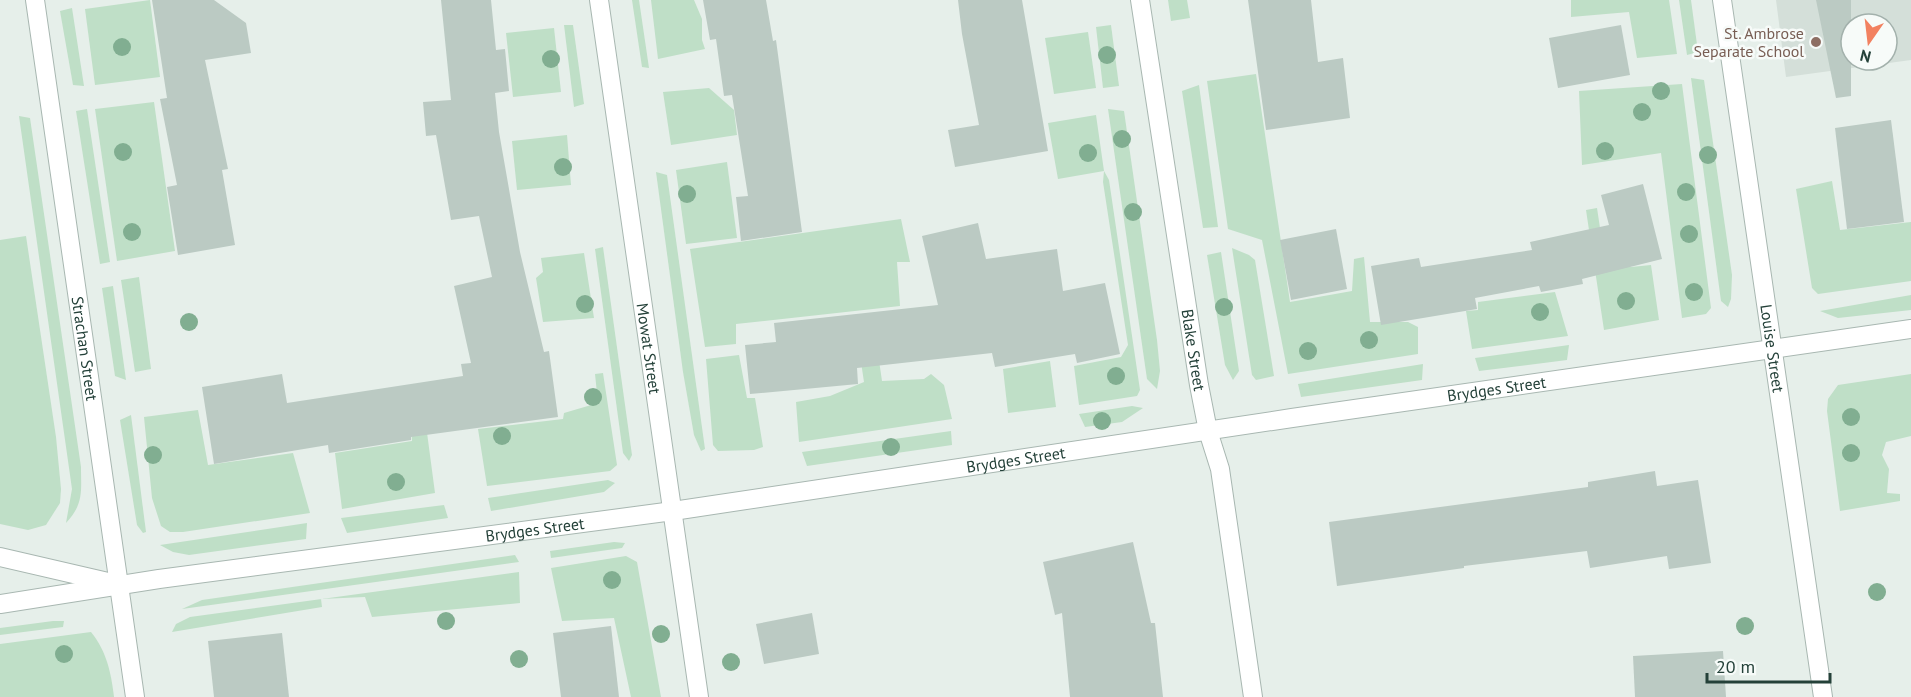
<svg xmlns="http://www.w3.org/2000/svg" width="1911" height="697" font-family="'PT Sans',sans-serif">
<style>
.built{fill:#d4dfd9;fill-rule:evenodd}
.green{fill:#bfdfc7}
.building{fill:#bbcac3}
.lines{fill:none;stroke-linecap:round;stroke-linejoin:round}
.minor-casing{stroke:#a8b7b1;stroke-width:20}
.minor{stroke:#fff;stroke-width:18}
.tree{fill:#81ae91}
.education-dot{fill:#8d6e63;stroke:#f7fbf9;stroke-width:2}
.labels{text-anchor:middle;stroke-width:5;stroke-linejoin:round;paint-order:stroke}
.education-label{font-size:16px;fill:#785e54;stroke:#f7fbf9;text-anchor:end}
.street-label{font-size:16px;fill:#244139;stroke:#f7fbf9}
</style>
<rect width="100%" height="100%" fill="#e6efea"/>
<path class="built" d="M1776 0H1911V60L1786 77ZM1851 24H1887V60H1851Z"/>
<g class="green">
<path d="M150 0 160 77 95 85 85 9Z"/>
<path d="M632 0H639L649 68 642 67Z"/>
<path d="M651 0H694L702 19V40L705 49 658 59Z"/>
<path d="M1168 0H1187L1190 18 1171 21Z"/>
<path d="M1571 0H1669L1677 54 1637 58 1629 12 1571 17Z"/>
<path d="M1679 0H1691L1698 52 1687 55Z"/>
<path d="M72 8 84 86 73 85 60 11Z"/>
<path d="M564 25H573L584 104 574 107Z"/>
<path d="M1111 25 1119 86 1103 88 1096 27Z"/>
<path d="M554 28 561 92 513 97 506 33Z"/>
<path d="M1088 32 1096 88 1054 94 1045 38Z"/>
<path d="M1256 74 1290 302 1352 291 1354 259 1364 257 1370 322H1408L1418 327V354L1288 374 1262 240 1228 229 1207 81Z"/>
<path d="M1691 78 1704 80 1732 275 1731 299 1728 307 1721 301Z"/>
<path d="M1682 84 1711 308 1706 314 1682 318 1661 153 1582 165 1579 91Z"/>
<path d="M1199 85 1218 227 1203 228 1182 91Z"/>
<path d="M709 88 734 110 737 135 671 145 663 92Z"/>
<path d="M154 102 175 251 117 261 95 109Z"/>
<path d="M87 109 110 262 100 264 76 111Z"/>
<path d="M1108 109 1124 111 1157 340 1160 371 1157 389 1147 379Z"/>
<path d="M1096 115 1104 171 1109 180 1140 390 1137 396 1079 405 1074 366 1121 357 1128 345 1103 182 1104 171 1058 179 1048 123Z"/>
<path d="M19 116 30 118 81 467C81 491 84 504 66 523L72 489Z"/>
<path d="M567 135 571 185 517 190 512 141Z"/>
<path d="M727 162 737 238 686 244 676 170Z"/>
<path d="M656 172 667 175 705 449 701 451 694 435 683 372Z"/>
<path d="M1832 181 1840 230 1911 222V281L1818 294 1812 288 1796 189Z"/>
<path d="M1597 208 1605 261 1631 267 1651 265 1659 320 1604 330 1586 210Z"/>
<path d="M901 219 910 262H897L900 306 736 324V344L705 347 690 249Z"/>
<path d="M26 236 56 437 61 489 60 503 46 525 28 530 0 524V240Z"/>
<path d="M603 247 632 455 629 461 623 453 595 249Z"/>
<path d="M1232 248 1249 255 1255 260 1274 376 1256 380 1252 375Z"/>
<path d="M1221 252 1239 371 1233 380 1225 365 1207 255Z"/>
<path d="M584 253 594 318 543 322 536 278 543 272 541 258Z"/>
<path d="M139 277 151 369 135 372 121 280Z"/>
<path d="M113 286 126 380 115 376 102 288Z"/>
<path d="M1555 292 1568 336 1472 349 1466 311 1478 310V302Z"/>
<path d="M1911 295V310L1838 318 1820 311Z"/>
<path d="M874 326 882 381 924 379 931 374 944 385 952 419 799 442 796 402 830 396 864 382 856 329Z"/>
<path d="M1569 345 1567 360 1479 371 1475 358Z"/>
<path d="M739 355 747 398H755L763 447 754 450 718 451 713 445 706 359Z"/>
<path d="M1050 361 1056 407 1008 413 1003 369Z"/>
<path d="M1423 364 1422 380 1301 397 1298 384Z"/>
<path d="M603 373 617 465 610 471 487 486 478 429 563 419 564 413 598 403 595 374Z"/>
<path d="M1911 374V436L1886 442 1882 455 1889 469 1887 493 1900 494V501L1840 511 1827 411 1828 399 1838 385Z"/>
<path d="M1132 406 1143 408 1122 422 1085 427 1079 414Z"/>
<path d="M198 410 208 465 293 453 310 513 183 532H170L161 526 152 498 144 417Z"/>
<path d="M411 410H424L435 493 342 509 335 453 412 441Z"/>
<path d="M131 415 146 532 143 533 137 525 120 420Z"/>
<path d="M951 431 952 445 807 466 802 452Z"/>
<path d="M608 480 615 483 604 492 491 511 488 498Z"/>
<path d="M444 505 448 518 347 533 341 518Z"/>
<path d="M307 523 306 539 189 555 173 552 160 545Z"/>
<path d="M614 542 625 543 622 548 551 558 550 551Z"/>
<path d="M515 555 519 562 182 609 202 600Z"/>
<path d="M626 556 637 562 661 697H631L614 618 562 621 551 568Z"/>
<path d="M519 572 520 603 372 617 365 597 321 599 322 607 172 632 176 624 190 617Z"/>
<path d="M53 621H64L63 627 0 635V628Z"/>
<path d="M91 632C107 652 111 673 114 697H0V644Z"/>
</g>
<g class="building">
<path d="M152 0H214L246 23 251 53 205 60 228 169 222 170 235 245 178 255 167 187 177 185 160 99 167 98Z"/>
<path d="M441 0H491L496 50 505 49 509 91 495 93 499 132 520 252 544 352 549 351 558 417 411 437V440L329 453 328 445 214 464 202 387 282 374 287 403 463 376 461 364 471 363 454 286 492 277 479 216 451 220 436 135 426 136 423 102 451 100Z"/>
<path d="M703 0H766L773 41 776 40 802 232 741 241 736 197 748 196 732 95 724 96 716 39 710 40Z"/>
<path d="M958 0H1022L1048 151 955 167 948 130 979 125 962 34Z"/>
<path d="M1248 0H1311L1318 62 1343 58 1350 118 1266 130Z"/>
<path d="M1816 0H1851V96L1836 98Z"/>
<path d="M1621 25 1630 75 1558 88 1549 38Z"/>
<path d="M1891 120 1904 222 1847 229 1835 128Z"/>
<path d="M1643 184 1662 259 1582 279 1583 284 1541 292 1539 286 1475 298 1477 309 1381 325 1371 266 1419 258 1421 267 1532 250 1530 242 1609 225 1601 195Z"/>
<path d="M978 223 986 259 1057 249 1063 291 1105 283 1120 354 1077 363 1075 354 995 367 992 353 857 368 858 384 750 394 745 345 776 342 774 323 938 305 922 236Z"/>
<path d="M1336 229 1347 289 1291 300 1280 240Z"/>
<path d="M1655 471 1657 486 1698 480 1711 563 1669 569 1667 556 1590 568 1587 551 1464 566V568L1337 586 1329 522 1588 487V482Z"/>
<path d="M1133 542 1151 623H1155L1163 697H1070L1062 613 1055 615 1043 562Z"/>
<path d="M812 613 819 654 764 664 756 624Z"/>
<path d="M611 626 619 697H561L553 633Z"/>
<path d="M282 633 289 697H214L208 641Z"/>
<path d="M1723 651 1726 697H1635L1633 656Z"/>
</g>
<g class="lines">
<defs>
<g id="minor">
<path id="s1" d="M35 0 135 697"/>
<path id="s2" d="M599 0 699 697"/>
<path id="s3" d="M1140 0 1199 385 1208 431 1220 469 1253 697"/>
<path id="s4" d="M1722 0 1823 697"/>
<path d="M0 557 108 582"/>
<path id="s5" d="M0 604 159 579 673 511 1292 418 1911 329"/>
</g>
</defs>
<use href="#minor" class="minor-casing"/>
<use href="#minor" class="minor"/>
</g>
<g class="tree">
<circle cx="122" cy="47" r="9"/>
<circle cx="1107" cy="55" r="9"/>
<circle cx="551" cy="59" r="9"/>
<circle cx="1661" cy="91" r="9"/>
<circle cx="1642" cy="112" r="9"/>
<circle cx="1122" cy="139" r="9"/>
<circle cx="1605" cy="151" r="9"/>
<circle cx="123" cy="152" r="9"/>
<circle cx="1088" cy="153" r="9"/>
<circle cx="1708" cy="155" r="9"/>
<circle cx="563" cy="167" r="9"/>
<circle cx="1686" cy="192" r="9"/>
<circle cx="687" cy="194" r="9"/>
<circle cx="1133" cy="212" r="9"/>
<circle cx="132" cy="232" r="9"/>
<circle cx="1689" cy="234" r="9"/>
<circle cx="1694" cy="292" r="9"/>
<circle cx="1626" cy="301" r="9"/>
<circle cx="585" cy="304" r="9"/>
<circle cx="1224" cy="307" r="9"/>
<circle cx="1540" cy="312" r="9"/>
<circle cx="189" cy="322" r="9"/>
<circle cx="1369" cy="340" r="9"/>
<circle cx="1308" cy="351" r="9"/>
<circle cx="1116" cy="376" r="9"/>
<circle cx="593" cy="397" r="9"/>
<circle cx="1851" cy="417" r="9"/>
<circle cx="1102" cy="421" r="9"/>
<circle cx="502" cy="436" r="9"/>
<circle cx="891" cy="447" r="9"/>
<circle cx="1851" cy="453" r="9"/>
<circle cx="153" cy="455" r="9"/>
<circle cx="396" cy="482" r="9"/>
<circle cx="612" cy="580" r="9"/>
<circle cx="1877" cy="592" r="9"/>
<circle cx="446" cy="621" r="9"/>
<circle cx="1745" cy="626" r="9"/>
<circle cx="661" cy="634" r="9"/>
<circle cx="64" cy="654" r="9"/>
<circle cx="519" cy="659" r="9"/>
<circle cx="731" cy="662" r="9"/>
</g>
<circle class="education-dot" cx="1816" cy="42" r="6"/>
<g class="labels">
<g class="education-label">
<text x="1804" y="39">St. Ambrose<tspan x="1804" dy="18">Separate School</tspan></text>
</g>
<g class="street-label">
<text dy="6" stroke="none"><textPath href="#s1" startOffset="352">Strachan Street</textPath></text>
<text dy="6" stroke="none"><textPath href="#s4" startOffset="352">Louise Street</textPath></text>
<text dy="6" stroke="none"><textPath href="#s2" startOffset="352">Mowat Street</textPath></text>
<text dy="6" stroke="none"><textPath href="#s3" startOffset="354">Blake Street</textPath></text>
<text dy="6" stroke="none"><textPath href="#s5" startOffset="1512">Brydges Street</textPath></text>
<text dy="6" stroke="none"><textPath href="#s5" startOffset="1026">Brydges Street</textPath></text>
<text dy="6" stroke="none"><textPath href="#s5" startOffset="540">Brydges Street</textPath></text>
</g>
</g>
<g transform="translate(1869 42) rotate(194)"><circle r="28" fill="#f7fbf9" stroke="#a3b1ac" stroke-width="1.5"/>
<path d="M0-4.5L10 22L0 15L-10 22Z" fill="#f28160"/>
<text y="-9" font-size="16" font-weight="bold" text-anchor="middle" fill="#244139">N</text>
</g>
<path d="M1707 673v9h123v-9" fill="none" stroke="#244139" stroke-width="3"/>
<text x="1716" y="673" font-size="18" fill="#244139" stroke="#f7fbf9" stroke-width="4.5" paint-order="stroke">20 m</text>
</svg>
